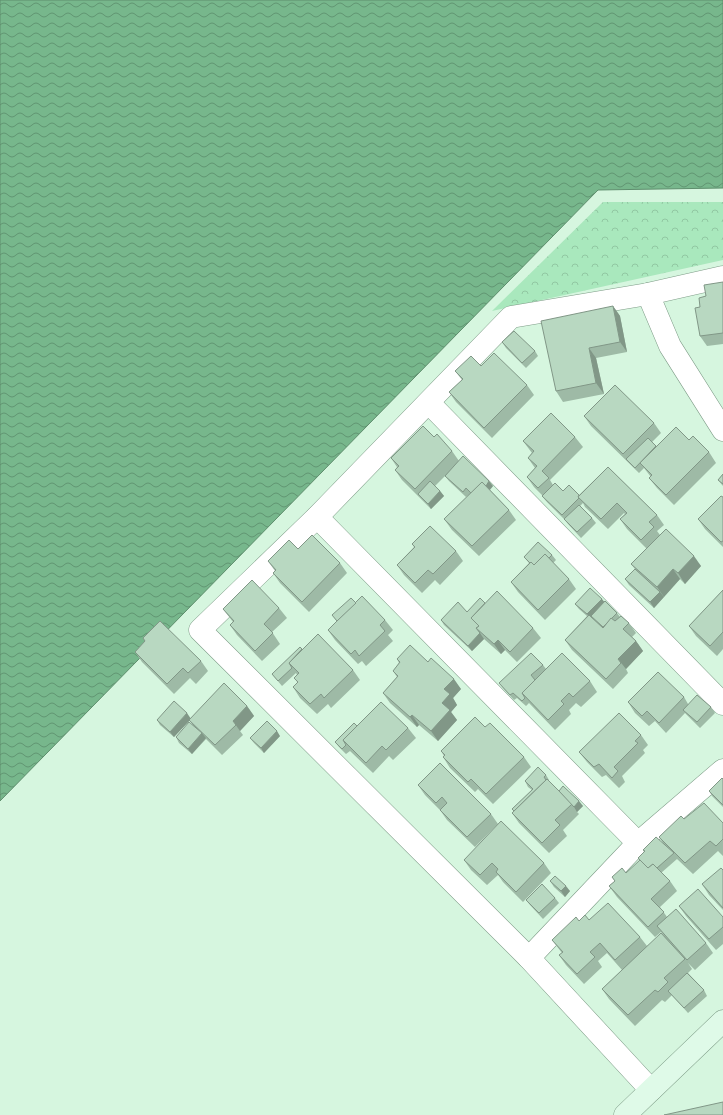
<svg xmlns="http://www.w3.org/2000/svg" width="723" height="1115" font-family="Georgia,serif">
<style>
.park{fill:url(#park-crowns)}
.water{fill:url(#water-waves);stroke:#5e8e6d}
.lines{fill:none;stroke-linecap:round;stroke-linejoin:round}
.street-casing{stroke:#7e9c87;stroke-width:23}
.secondary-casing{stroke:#7e9c87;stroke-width:23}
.street{stroke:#fff;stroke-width:22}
.secondary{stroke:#dffae8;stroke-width:22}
.wall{fill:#9ebaa6}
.shaded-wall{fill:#819787}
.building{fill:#b8d8c1;stroke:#819787}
</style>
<defs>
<pattern id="park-crowns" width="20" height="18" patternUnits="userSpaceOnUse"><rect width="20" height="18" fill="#a9e8bd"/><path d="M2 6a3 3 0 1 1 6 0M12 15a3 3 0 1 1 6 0" fill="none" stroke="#91c7a2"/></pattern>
<pattern id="water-waves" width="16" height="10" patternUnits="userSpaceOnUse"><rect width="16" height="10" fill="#77b78c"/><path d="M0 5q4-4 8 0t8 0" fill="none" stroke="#619572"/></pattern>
</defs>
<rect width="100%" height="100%" fill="#d6f6df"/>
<path class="park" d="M603 202H723V260L492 311Z"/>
<path class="water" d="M0 0H723V188L598 190 0 801Z"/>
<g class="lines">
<defs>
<g id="street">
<path d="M648 294 670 346 723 430"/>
<path d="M429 403 723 704"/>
<path d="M317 517 638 843"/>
<path d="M529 958 638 843 723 770"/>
<path d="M651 1090 529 958 200 630 317 517 511 317 648 294 723 277"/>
</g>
<path id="secondary" d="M625 1115 723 1021"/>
</defs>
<use href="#street" class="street-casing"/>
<use href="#secondary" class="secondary-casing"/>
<use href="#street" class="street"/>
<use href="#secondary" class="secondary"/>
</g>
<g class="wall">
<path d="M723 282V344L707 346 700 336V307L706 296Z"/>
<path d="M613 306 620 316 627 352 596 358 604 394 563 402 556 391Z"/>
<path d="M502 342 535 351 538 356 526 368 506 348Z"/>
<path d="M481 366 527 385 534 395 492 438 456 402 449 392 462 380 455 371Z"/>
<path d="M584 416 654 423 661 433 652 442 656 446 689 440 709 452 716 463 674 505 657 488 649 478 651 477 644 468 639 473 591 426Z"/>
<path d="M434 437 452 451 459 461 493 486 490 490 509 510 516 520 479 556 452 530 444 519 470 494 466 497 449 481 445 476 451 470 435 486 440 491 444 496 431 509 402 480 395 470 397 467 391 458Z"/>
<path d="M575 437 583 447 550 480 553 485 563 491 579 495 608 467 657 515 664 525 657 531 660 535 701 566 685 584 680 579 654 608 629 585 625 579 635 569 631 564 647 549 627 529 620 519 625 514 624 513 608 529 585 507 583 503 580 506 592 518 596 523 581 538 568 524 564 519 546 501 542 496H543L534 487 527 477 535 468 528 458 532 453 523 441Z"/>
<path d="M723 474V486L718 480Z"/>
<path d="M723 497V547L705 529 698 519Z"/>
<path d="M412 544 456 551 463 561 440 585 435 580 422 593 404 575 397 565 414 547Z"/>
<path d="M298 549 340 563 347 573 309 612 280 583 273 573 275 571 268 561Z"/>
<path d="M552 555 556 560 553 563 569 579 576 589 545 620 518 592 511 582 529 563 524 557Z"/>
<path d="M723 590V649L717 656 696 636 689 626Z"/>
<path d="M604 602 617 613 620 617 629 623 636 633 632 637 636 641 643 651 626 669 628 673 613 689 572 650 565 640 587 616 579 609 575 604Z"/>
<path d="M356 603 385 620 393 630 388 635 393 641 366 666 362 661 358 664 335 640 328 630 337 621 332 615Z"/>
<path d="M485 603 533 628 541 638 517 662 505 650 501 654 484 639 472 651 444 625 441 620 467 612Z"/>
<path d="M279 608 287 618 272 632 280 644 262 661 237 635 230 625 233 622 223 609Z"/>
<path d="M302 649 353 670 360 680 331 708 328 704 317 714 300 698 293 687 298 683 294 678 297 675 296 673 282 686 272 674Z"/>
<path d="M135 652 201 661 208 671 196 684 190 678 174 694 142 662Z"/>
<path d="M397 659 428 662 461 689 453 698 457 705 451 712 457 720 438 741 419 725 417 727 390 703 383 693 397 677 393 671 399 663Z"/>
<path d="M543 665 546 669 590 681 597 692 581 707 576 703 569 710 571 714 555 730 529 703 526 706 517 698 514 700 503 688 499 683Z"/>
<path d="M684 697 688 704 711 707 715 713 700 728 685 713 666 733 655 721 649 726 635 713 628 702Z"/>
<path d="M247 706 254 716 240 731 243 735 222 755 206 739 192 754 179 743 176 737 193 726 190 720 174 737 160 725 157 720 191 718Z"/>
<path d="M485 727 524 757 531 767 493 804 478 789 475 792 450 768 443 757 444 756 441 751Z"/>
<path d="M408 728 416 738 393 760 389 756 373 773 350 751 346 754 339 747 335 742Z"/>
<path d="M641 735 648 745 643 750 645 753 622 776 625 782 619 788 606 775 602 777 587 762 579 752Z"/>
<path d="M280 736 264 753 254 743 250 738Z"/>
<path d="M546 775 549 780V781L558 791 583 806 577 812 579 814 563 830 567 836 549 853 519 823 512 813 514 811 512 809 532 790 528 787 525 781Z"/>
<path d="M723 779V807L712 796 709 791Z"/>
<path d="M418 785 491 814 498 824 475 847 447 820 440 810 425 795Z"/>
<path d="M684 819 723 823V856L718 851 693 874 677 859 661 873 670 881 677 891 660 907 667 917 706 943 713 953 695 970 688 963 692 969 688 973 704 990 707 996 688 1013 672 995 665 1002 662 1000 635 1026 609 999 602 989 622 970 607 953 598 961 602 967 584 984 566 965 559 955 562 953 552 940 579 921 589 920 640 937 647 946 664 936 661 932 655 937 617 897 609 886 615 881 612 877 626 873 640 861 638 858 644 852 643 850 663 843 659 837Z"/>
<path d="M464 860 544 863 551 873 523 902 503 882 498 875 487 885 471 870Z"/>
<path d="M723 870V910L709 895 702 884Z"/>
<path d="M550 881 570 891 565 897 554 887Z"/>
<path d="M555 898 559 903 543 919 530 905 526 900Z"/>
<path d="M679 906 723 917V944L716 950 686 916Z"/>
</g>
<g class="shaded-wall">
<path d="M613 306 620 316 627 352 620 342Z"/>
<path d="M589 348 596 358 604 394 596 383Z"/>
<path d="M489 481 493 486 479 502 476 497Z"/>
<path d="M440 491 444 496 431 509 428 504Z"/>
<path d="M694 556 701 566 685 584 678 573Z"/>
<path d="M673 569 680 579 664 597 657 587Z"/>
<path d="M660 592 664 597 654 608 650 602Z"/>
<path d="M602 599 606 604 591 620 587 614Z"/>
<path d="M480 633 484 639 472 651 468 646Z"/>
<path d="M498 640 505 650 501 654 494 644Z"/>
<path d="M636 641 643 651 626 669 618 659Z"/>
<path d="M454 679 461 689 453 698 457 705 451 712 457 720 438 741 431 731 442 703 444 689Z"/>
<path d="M247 706 254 716 240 731 233 721Z"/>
<path d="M187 713 191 719 174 737 170 732Z"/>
<path d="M412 715 419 725 417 727 410 717Z"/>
<path d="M277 731 280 736 264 753 261 748Z"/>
<path d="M202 733 206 738 192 754 188 749Z"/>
<path d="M579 801 583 806 577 812 574 807Z"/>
<path d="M566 886 570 891 565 897 561 891Z"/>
</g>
<g class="building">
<path d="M723 282V333L700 336 695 308 700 307 699 298 706 296 704 285Z"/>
<path d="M613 306 620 342 589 348 596 383 556 391 541 321Z"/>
<path d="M514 331 535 351 522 363 502 342Z"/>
<path d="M494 353 527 385 484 428 449 392 463 379 455 371 471 356 481 366Z"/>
<path d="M615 385 654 423 623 454 584 416Z"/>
<path d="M551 413 575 437 542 471 549 478 538 488 527 477 537 466 528 458 534 451 523 441Z"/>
<path d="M423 426 434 437 437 434 452 451 415 489 395 470 399 466 391 458Z"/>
<path d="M676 427 689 440 693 436 709 452 666 495 649 478 652 475 640 463Z"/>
<path d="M648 438 656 446 635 468 626 459Z"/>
<path d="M463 456 489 481 486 486 482 482 471 493 466 488 463 492 445 476Z"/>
<path d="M608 467 657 515 649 522 654 527 641 540 620 519 627 513 617 503 601 519 578 497Z"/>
<path d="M723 474V484L718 480Z"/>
<path d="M430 481 440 491 428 504 418 494Z"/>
<path d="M482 482 509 510 472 546 444 519Z"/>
<path d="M555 483 563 491 569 485 579 495 578 497 579 498 562 515 542 496Z"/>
<path d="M721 496 723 497V541L721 542 698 519Z"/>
<path d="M579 505 592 518 577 532 564 519Z"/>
<path d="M430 526 456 551 433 574 428 570 415 583 397 565 415 547 412 544Z"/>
<path d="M666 529 694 556 678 573 673 569 657 587 631 564Z"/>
<path d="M312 535 340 563 302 602 273 573 276 570 268 561 289 540 298 549Z"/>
<path d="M538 542 552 555 549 558 545 554 534 565 531 562 530 563 524 557Z"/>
<path d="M545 554 569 579 538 610 511 582 531 562 534 565Z"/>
<path d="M635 569 660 592 650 602 625 579Z"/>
<path d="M252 580 279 608 264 624 273 633 255 651 230 625 234 621 223 609Z"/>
<path d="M590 588 602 599 587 614 575 604Z"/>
<path d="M723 590V632L710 646 689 626Z"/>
<path d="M497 591 533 628 510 652 498 640 494 644 476 628 479 626 471 618Z"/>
<path d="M362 596 385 620 380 625 385 631 359 656 355 650 351 654 328 630Z"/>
<path d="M351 598 356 603 337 621 332 615Z"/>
<path d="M480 598 485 603 471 618 479 626 476 628 480 633 468 646 441 620 458 602 467 612Z"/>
<path d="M605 601 617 613 603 627 591 616Z"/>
<path d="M589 615 603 628 611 618 615 621 621 616 629 623 623 629 636 641 618 659 621 663 606 679 565 640Z"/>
<path d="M160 621 201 661 188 673 183 668 167 684 135 652 145 641 143 638Z"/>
<path d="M318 634 353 670 324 698 321 694 310 704 293 687 298 682 294 678 299 673 289 663Z"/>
<path d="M410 645 428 662 431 658 454 679 444 689 450 694 442 703 450 710 431 731 412 715 410 717 383 693 398 676 393 671 400 662 397 659Z"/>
<path d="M300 647 302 649 289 663 292 668 278 681 272 674Z"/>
<path d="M531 653 543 665 531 675 535 680 522 693 525 698 522 701 513 693 510 695 499 683Z"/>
<path d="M562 653 590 681 573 697 569 693 561 701 564 704 548 720 522 693Z"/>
<path d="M658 672 684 697 659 723 647 711 642 716 628 702Z"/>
<path d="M224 683 247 706 233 721 236 725 215 745 189 720Z"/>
<path d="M697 695 711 707 697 722 683 710Z"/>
<path d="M174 701 187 713 170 732 157 720Z"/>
<path d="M381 702 408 728 386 750 382 746 366 763 343 740Z"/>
<path d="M619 713 641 735 635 741 638 743 614 767 618 771 612 778 599 764 594 767 579 752Z"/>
<path d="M475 717 485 727 490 723 524 757 486 794 471 779 468 782 443 757 445 755 441 751Z"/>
<path d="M267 721 277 731 261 748 250 738Z"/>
<path d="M189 722 202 733 188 749 176 737Z"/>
<path d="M354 723 357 726 343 740 346 745 342 749 335 742Z"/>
<path d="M440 763 491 814 467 837 440 810 447 803 442 797 436 803 418 785Z"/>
<path d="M538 767 546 775 544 777 546 780 514 811 512 809 533 789 525 781Z"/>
<path d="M722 778 723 779V805L709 791Z"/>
<path d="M547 779 572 804 555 820 560 825 542 843 512 813Z"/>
<path d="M563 786 579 801 574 807 559 791Z"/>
<path d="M704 803 723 823V839L716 846 710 841 685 863 659 837 681 816 684 819Z"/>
<path d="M501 821 544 863 516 892 496 872 498 869 492 863 480 875 464 860Z"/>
<path d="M656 837 674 853 657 868 653 864 648 868 638 858 645 851 643 850Z"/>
<path d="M640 860 648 868 653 864 670 881 651 899 664 912 648 927 609 886 615 881 612 877 622 868 626 873Z"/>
<path d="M721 868 723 870V908L702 884Z"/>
<path d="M555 876 566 886 561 891 550 881Z"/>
<path d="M542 884 555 898 539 913 526 900Z"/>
<path d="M698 889 723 917V927L709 939 679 906Z"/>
<path d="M608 903 640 937 615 960 600 943 590 952 595 957 577 974 559 955 563 952 552 940 576 917 579 921 585 915 589 920Z"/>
<path d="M676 909 706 943 687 960 657 926Z"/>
<path d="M661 933 685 959 664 978 668 982 658 992 655 990 628 1015 602 989Z"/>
<path d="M687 973 704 990 684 1008 668 991Z"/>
<path d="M723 1102V1115H664Z"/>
</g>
</svg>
